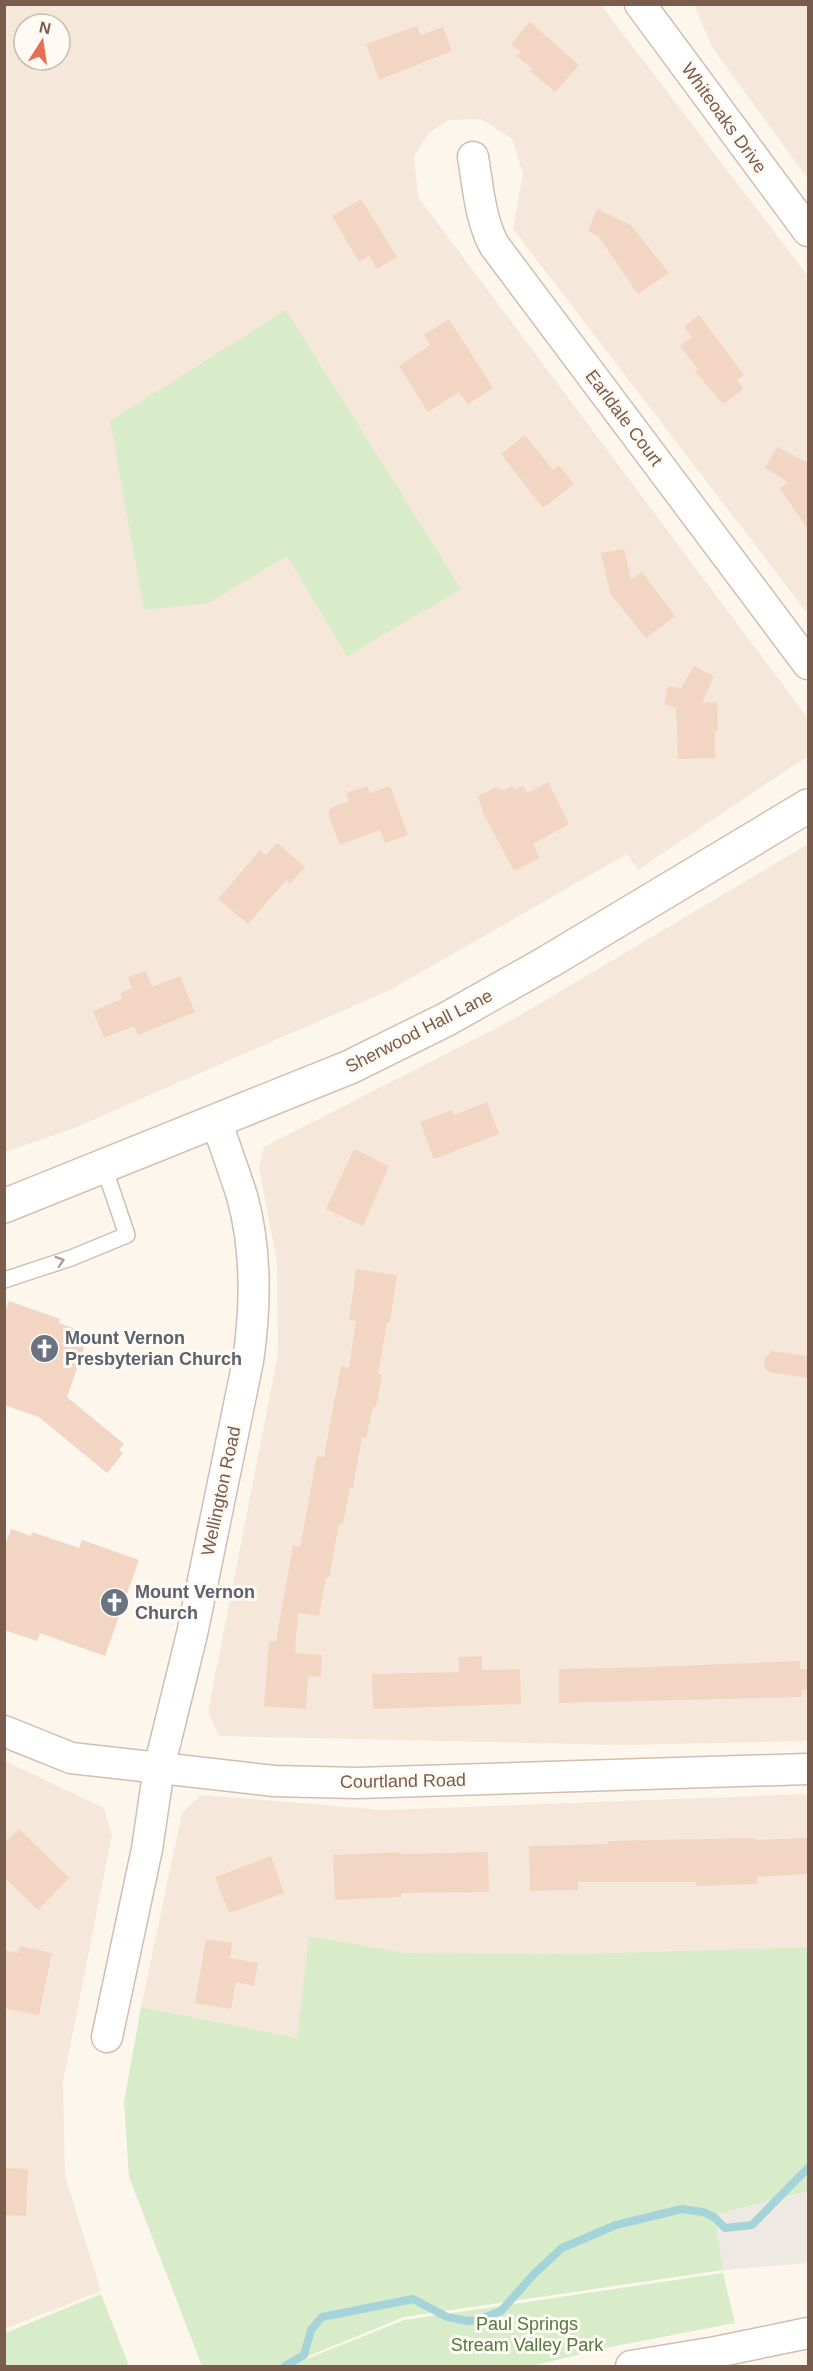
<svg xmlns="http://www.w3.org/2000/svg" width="813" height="2371" font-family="Helvetica,sans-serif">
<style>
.residential{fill:#f5e8da;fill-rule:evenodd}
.industrial{fill:#efe9e4}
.green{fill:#d8ecc9}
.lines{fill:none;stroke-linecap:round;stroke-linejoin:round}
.stream{stroke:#a5d3da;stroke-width:8}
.building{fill:#f3d5c3}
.service-casing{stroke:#d1beb0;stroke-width:18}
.minor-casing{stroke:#d1beb0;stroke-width:33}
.secondary-casing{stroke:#d6c0b0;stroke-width:36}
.service{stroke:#fff;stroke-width:15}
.minor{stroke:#fff;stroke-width:30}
.secondary{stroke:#fff;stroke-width:33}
.oneway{stroke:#af9d94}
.labels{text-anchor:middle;stroke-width:6;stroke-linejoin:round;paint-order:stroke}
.street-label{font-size:18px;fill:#7a5c4d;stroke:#fffaf3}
.worship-label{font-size:18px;font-weight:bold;fill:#5b616d;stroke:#fffaf3;text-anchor:start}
.park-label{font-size:18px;fill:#537a41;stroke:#fffaf3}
</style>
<rect width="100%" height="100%" fill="#fdf6ec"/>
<g class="residential">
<path d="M4 5H601L808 276V614L513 229 523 174 512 139 481 119 449 120 429 133 414 156 418 197 808 718V756L638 870 627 854 390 990 72 1129 5 1152ZM24 24H60V60H24Z"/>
<path d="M694 5H808V179L712 47Z"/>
<path d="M808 844V1741L621 1745 219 1736 208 1712 278 1354 277 1262 259 1168 264 1147 512 1020Z"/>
<path d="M5 1761 104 1808 112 1835 63 2082 65 2176 101 2291 5 2329Z"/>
<path d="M808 1794V1947L576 1954 407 1953 310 1936 297 2038 141 2007 182 1813 201 1795 383 1810Z"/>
</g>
<path class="industrial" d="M808 2191V2263L723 2270 715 2215Z"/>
<g class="green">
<path d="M286 310 461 589 347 656 287 556 208 603 144 610 110 421Z"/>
<path d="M309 1936 407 1953 576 1954 808 1947V2191L715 2215 723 2270 404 2317 284 2366H202L129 2177 124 2102 141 2007 297 2038Z"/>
<path d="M723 2273 735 2323 605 2348 532 2366H289L404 2320Z"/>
<path d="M101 2294 129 2366H5V2333Z"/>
</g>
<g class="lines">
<path class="stream" d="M285 2366 304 2355 311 2330 322 2317 413 2299 447 2317 468 2321 478 2320 501 2311 535 2273 562 2248 616 2225 682 2209 703 2212 714 2217 725 2228 752 2225 808 2168"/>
</g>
<g class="building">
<path d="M530 22 579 65 555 92 530 71 532 69 517 56 521 52 511 44Z"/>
<path d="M417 26 421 35 443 27 452 51 379 80 366 44Z"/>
<path d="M361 199 397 257 377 269 369 256 359 262 332 216Z"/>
<path d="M597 209 631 225 669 273 638 294 598 236 588 231Z"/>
<path d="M699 315 744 375 737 380 743 389 723 404 695 371 698 369 680 346 692 337 684 327Z"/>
<path d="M449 319 493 388 468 404 459 392 428 412 399 366 430 345 424 335Z"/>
<path d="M525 435 553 470 559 465 574 484 543 508 501 454Z"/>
<path d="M777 447 808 463V529L780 489 788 482 765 468Z"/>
<path d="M624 549 631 580 642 572 675 616 646 638 610 593 601 553Z"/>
<path d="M694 666 714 676 702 703 717 702 718 731H715V758L678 759 676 708 664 704 668 686 681 688Z"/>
<path d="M548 782 569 824 533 844 540 858 514 871 484 815 478 796 496 787 503 790 512 786 514 790 523 786 527 793Z"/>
<path d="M367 786 370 793 390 786 408 835 385 843 380 830 340 845 329 817V809L349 801 346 793Z"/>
<path d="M277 843 305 867 290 884 286 880 248 924 218 899 260 850 266 855Z"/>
<path d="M146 971 152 987 180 976 195 1012 138 1035 134 1026 104 1038 93 1011 122 999 120 993 132 988 128 977Z"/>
<path d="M487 1102 499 1134 434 1159 420 1122 452 1110 454 1115Z"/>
<path d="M354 1149 389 1166 363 1226 326 1209Z"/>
<path d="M356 1269 397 1275 390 1322H387L378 1374 382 1375 376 1407H373L366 1438 362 1437 353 1488 350 1487 343 1524H339L329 1578H326L319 1616 298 1613 295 1653 322 1655 321 1677 308 1676 306 1709 264 1706 269 1641H276L293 1546 300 1547 317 1456 324 1457 341 1366 349 1368 356 1321 349 1320Z"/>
<path d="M9 1301 60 1319 59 1323 89 1334 67 1397 124 1444 119 1450 123 1453 107 1473 39 1417 4 1405V1314Z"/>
<path d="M772 1351 808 1356V1378L769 1372 764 1367 765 1358Z"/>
<path d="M11 1529 31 1536 32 1532 79 1548 82 1540 139 1560 105 1656 40 1633 37 1641 4 1630V1548Z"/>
<path d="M482 1656V1670L520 1669 521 1704 373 1709 372 1674 459 1672V1657Z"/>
<path d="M800 1661V1669H808V1690H801L802 1697 559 1703V1669L652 1667Z"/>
<path d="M19 1829 69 1878 38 1910 4 1877V1843Z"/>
<path d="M755 1838 756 1840 808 1838V1874L757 1877V1884L696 1886V1882H578V1890L530 1891 529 1846 608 1844V1841Z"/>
<path d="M399 1852V1854L488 1852 489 1892 401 1893V1897L335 1900 333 1855Z"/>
<path d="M271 1856 284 1893 229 1913 215 1877Z"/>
<path d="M206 1939 232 1943 230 1958 258 1963 254 1986 236 1982 231 2009 195 2003Z"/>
<path d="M20 1946 52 1953 39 2015 4 2008V1950L18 1953Z"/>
<path d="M4 2168 28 2169 26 2216 4 2215Z"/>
</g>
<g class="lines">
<defs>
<path id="service" d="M4 1280 71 1258 127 1235 104 1167"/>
<g id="minor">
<path d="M640 4 808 231"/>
<path d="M473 157C478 186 480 219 494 245L808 664"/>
<path d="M4 1731 71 1758 274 1781 357 1783 808 1769"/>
<path d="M107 2037 147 1849 159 1768 192 1634 248 1361C256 1306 257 1250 242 1196 234 1171 225 1146 216 1121"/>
<path d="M631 2366 716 2352 808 2333"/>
</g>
<path id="secondary" d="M4 1206 350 1067 447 1019 548 962 808 806"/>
</defs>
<use href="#service" class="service-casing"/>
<use href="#minor" class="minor-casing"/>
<use href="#secondary" class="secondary-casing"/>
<use href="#service" class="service"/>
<use href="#minor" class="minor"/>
<use href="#secondary" class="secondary"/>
</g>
<defs><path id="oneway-chevron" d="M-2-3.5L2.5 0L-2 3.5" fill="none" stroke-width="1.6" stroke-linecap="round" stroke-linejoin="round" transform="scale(1.5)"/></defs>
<use class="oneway" href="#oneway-chevron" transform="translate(60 1261) rotate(-18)"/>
<defs>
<symbol id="church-disc" viewBox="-11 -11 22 22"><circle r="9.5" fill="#6b7280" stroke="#fffaf3"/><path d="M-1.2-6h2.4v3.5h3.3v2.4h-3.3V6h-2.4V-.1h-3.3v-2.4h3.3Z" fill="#fff"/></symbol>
</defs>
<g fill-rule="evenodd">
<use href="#church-disc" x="28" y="1332" width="33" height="33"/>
<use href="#church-disc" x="98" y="1586" width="33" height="33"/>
</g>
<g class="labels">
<g class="street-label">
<text transform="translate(724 118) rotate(54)" y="6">Whiteoaks Drive</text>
<text transform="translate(624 418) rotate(53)" y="6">Earldale Court</text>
<text transform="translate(419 1031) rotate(-27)" y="6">Sherwood Hall Lane</text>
<text transform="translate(221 1491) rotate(-78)" y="6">Wellington Road</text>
<text transform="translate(403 1781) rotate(-1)" y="6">Courtland Road</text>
</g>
<g class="worship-label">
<text x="65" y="1344">Mount Vernon<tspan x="65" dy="21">Presbyterian Church</tspan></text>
<text x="135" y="1598">Mount Vernon<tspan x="135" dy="21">Church</tspan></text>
</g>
<g class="park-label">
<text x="527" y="2330">Paul Springs<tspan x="527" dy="21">Stream Valley Park</tspan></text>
</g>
</g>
<rect width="813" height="2371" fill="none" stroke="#7a5c4d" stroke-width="12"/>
<g transform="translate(42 42) rotate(12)"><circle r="28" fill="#fffaf3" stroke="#cabbb1" stroke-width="1.5"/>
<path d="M0-4.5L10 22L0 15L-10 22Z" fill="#e76f51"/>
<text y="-9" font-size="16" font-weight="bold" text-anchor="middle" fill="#7a5c4d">N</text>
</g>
</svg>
